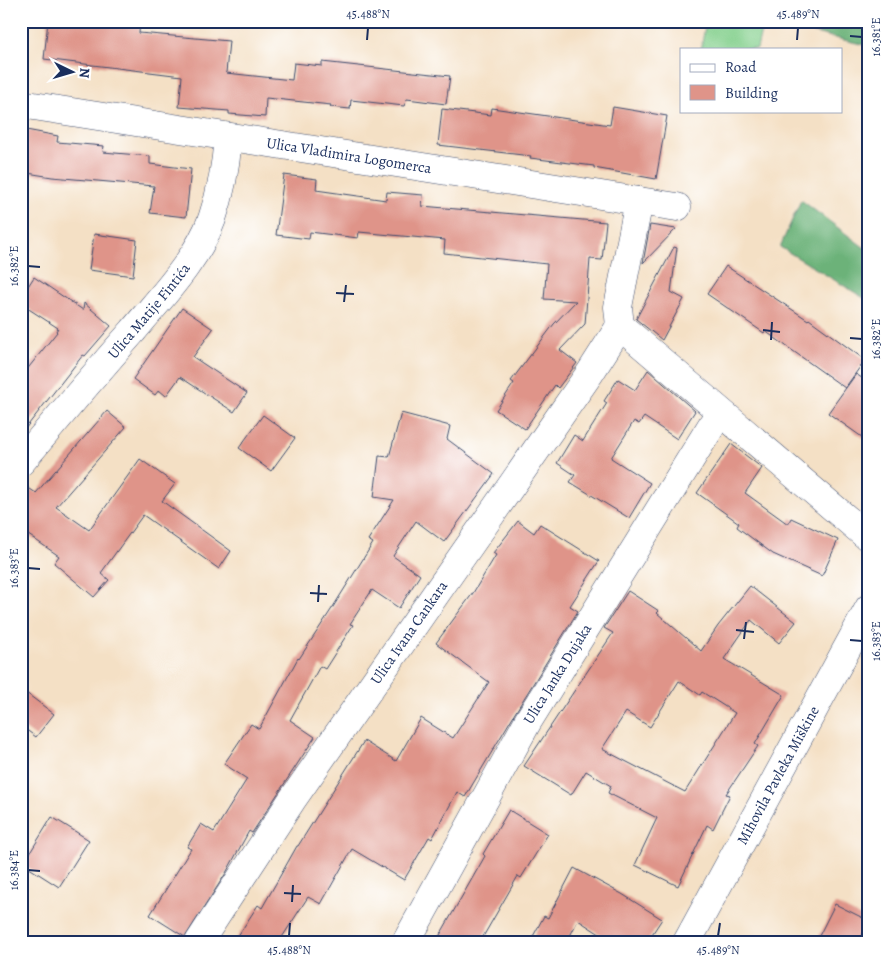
<svg xmlns="http://www.w3.org/2000/svg" width="890" height="963" font-family="Alegreya,serif">
<style>
.green{fill:#85d08e;stroke:#508076}
.forest{fill:#6cb279;stroke:#44706c}
.building{fill:#df9489;fill-rule:evenodd}
.lines{fill:none;stroke-linecap:round;stroke-linejoin:round}
.minor-casing{stroke:#3c4a6d;stroke-width:29}
.minor{stroke:#fff;stroke-width:28}
.ticks{fill:none;stroke:#1b2f5e;stroke-width:2}
.labels{text-anchor:middle;stroke-width:4;stroke-linejoin:round;paint-order:stroke}
.street-label{font-size:15px;fill:#1b2f5e;stroke:#fff}
.neatline{fill:none;stroke:#1b2f5e;stroke-width:2}
.ticks-label{font-size:12px;text-anchor:middle;fill:#1b2f5e}
</style>
<rect width="100%" height="100%" fill="#fff"/>
<filter id="ink" filterUnits="userSpaceOnUse"><feTurbulence type="fractalNoise" baseFrequency=".02" numOctaves="2"/><feDisplacementMap in="SourceGraphic" scale="10" xChannelSelector="R" yChannelSelector="G"/><feConvolveMatrix kernelMatrix="1 2 1 2 8 2 1 2 1" color-interpolation-filters="sRGB"/></filter>
<filter id="wash" filterUnits="userSpaceOnUse"><feTurbulence type="fractalNoise" baseFrequency=".0096" numOctaves="4" result="noise"/><feDisplacementMap in="SourceGraphic" scale="20" xChannelSelector="R" yChannelSelector="G"/><feGaussianBlur stdDeviation="1.12" result="paint"/><feColorMatrix in="noise" values="0 0 0 0 0 0 0 0 0 0 0 0 0 0 0 0 0 1.4 0 .05"/><feComposite in="paint" operator="in"/></filter>
<g filter="url(#wash)">
<rect width="100%" height="100%" fill="#f4e0c5"/>
<path class="green" d="M706 21 761 31 757 49H701Z"/>
<g class="forest">
<path d="M869 21V46L769 22V21Z"/>
<path d="M801 200 869 251V301L780 247Z"/>
</g>
<g id="blocks">
<g class="building">
<path d="M48 21H140L139 33 229 41 226 73 292 80 294 63 322 66V62L450 76 446 104 407 99 404 106 351 100 350 109 330 107 331 105 266 98 265 117 229 114V111L179 107 182 76 44 59Z"/>
<path d="M613 107 667 116 656 179 594 168V166L530 158 531 156 438 145 442 109 491 115 492 108 610 125Z"/>
<path d="M21 129 58 136 57 142 104 146 103 152 150 156V164L191 169 186 217 150 213 154 186 52 177 21 172Z"/>
<path d="M284 175 317 179 316 190 386 200 387 192 423 195 422 206 606 222 602 260 590 259 585 324 560 350 577 363 558 388 555 385 525 429 496 410 514 383 511 381 554 324 576 301 544 299 547 264 444 253 445 240 359 232 358 238 310 232 309 239 276 235Z"/>
<path d="M650 225 676 229 643 263Z"/>
<path d="M94 234 137 240 133 276 89 270Z"/>
<path d="M674 247 677 248 671 292 684 299 662 340 636 319Z"/>
<path d="M726 266 808 320 809 319 865 360 845 388 765 331 764 333 707 294Z"/>
<path d="M34 277 83 310 84 303 111 326 85 356 83 355 21 434V377L57 332 56 331 58 328 21 304V297Z"/>
<path d="M182 308 213 329 193 357 247 393 234 412 180 377 166 396 159 390 155 395 133 379Z"/>
<path d="M648 370 695 411 677 439 644 417 639 424 634 421 611 458 650 483 629 518 570 482 575 475 557 463 574 435 583 441 607 403 604 401 618 379 635 390Z"/>
<path d="M856 374 869 383V442L828 413Z"/>
<path d="M107 411 126 427 56 507 89 530 140 459 175 484 162 501 231 551 219 569 143 515 101 573 109 580 94 597 54 563 59 556 21 530V483L36 493Z"/>
<path d="M401 413 450 426 447 439 494 474 444 542 416 521 393 556 420 575 399 608 372 590 350 624 353 625 325 669 320 666 290 720 315 737 252 833 249 831 226 873 185 937 150 915 191 849 187 847 201 824 214 832 247 779 224 764 251 724 259 729 298 658 299 659 333 607 373 543 368 540 394 500 374 497 379 456 389 457Z"/>
<path d="M263 415 295 438 271 471 239 448Z"/>
<path d="M731 444 762 468 745 493 788 524 791 518 838 540 822 576 773 554 737 527 739 523 697 493Z"/>
<path d="M518 521 534 533 540 524 599 561 570 606 578 611 515 713 465 797 457 792 432 839 429 837 404 880 352 849 321 904 308 897 279 942H234L258 905 262 908 297 846H298L364 741 396 761 421 718 453 738 489 682 436 643 473 593 496 555 493 553Z"/>
<path d="M750 586 796 622 779 643 751 620 724 659 784 695 755 744 758 746 726 794 730 795 713 829 707 825 678 886 635 865 657 818 608 793 611 786 586 771 571 795 524 766 613 633 604 628 628 591 659 611 657 613 701 651 718 626ZM679 681 700 695 702 692 735 713 685 792 602 749 626 712 650 727Z"/>
<path d="M21 689 54 714 36 737 21 726Z"/>
<path d="M509 810 548 834 521 878 518 876 480 942H436L485 856 483 854Z"/>
<path d="M52 817 89 840 59 887 23 864Z"/>
<path d="M574 868 622 894 662 919 647 942H612L578 920 567 942H530L544 916 548 918Z"/>
<path d="M835 904 869 921 859 942H831L819 936Z"/>
</g>
</g>
</g>
<g filter="url(#ink)">
<use href="#blocks" fill-opacity="0" stroke="#3c4a6d" stroke-width="1"/>
<g class="lines">
<defs>
<g id="minor">
<path id="s1" d="M21 104 677 207"/>
<path d="M639 201 618 307 620 326 869 538"/>
<path id="s2" d="M21 462C58 418 95 374 133 331 160 298 197 260 212 219 221 193 226 164 228 137"/>
<path id="s3" d="M199 942 292 800 590 373 620 326"/>
<path id="s4" d="M406 942 528 721 720 412"/>
<path id="s5" d="M687 942 869 608"/>
</g>
</defs>
<use href="#minor" class="minor-casing"/>
<use href="#minor" class="minor"/>
</g>
</g>
<path class="ticks" d="M850 36 862 37M367 40 368 28M797 40 798 28M28 266 40 267M336 293 354 294M344 302 346 285M763 330 780 332M850 338 862 339M771 340 772 322M28 568 40 569M310 593 327 594M318 602 319 585M736 630 754 632M744 639 746 622M850 640 862 641M28 870 40 871M284 893 301 894M292 902 293 885M289 936 290 923M718 936 720 923"/>
<g class="labels">
<g class="street-label">
<text dy="5" stroke="none"><textPath href="#s1" startOffset="332">Ulica Vladimira Logomerca</textPath></text>
<text dy="5" stroke="none"><textPath href="#s2" startOffset="198">Ulica Matije Fintića</textPath></text>
<text dy="5" stroke="none"><textPath href="#s3" startOffset="374">Ulica Ivana Cankara</textPath></text>
<text dy="5" stroke="none"><textPath href="#s4" startOffset="308">Ulica Janka Dujaka</textPath></text>
<text dy="5" stroke="none"><textPath href="#s5" startOffset="190">Mihovila Pavleka Miškine</textPath></text>
</g>
</g>
<rect width="890" height="963" fill="none" stroke="#fff" stroke-width="55"/>
<rect x="680" y="48" width="162" height="65" fill="#ffffff" stroke="#a4acbf"/>
<rect x="690" y="64" width="25" height="8" fill="#ffffff" stroke="#a4acbf"/>
<text x="725" y="72" font-size="15" fill="#1b2f5e">Road</text>
<rect x="690" y="85" width="25" height="15" fill="#df9489" stroke="#a4acbf"/>
<text x="725" y="98" font-size="15" fill="#1b2f5e">Building</text>
<g transform="translate(72 72) rotate(95)" stroke="#ffffff" stroke-width="4" paint-order="stroke">
<path d="M0-4L9 19L0 12L-9 19Z" fill="#1b2f5e"/>
<text y="-8" font-size="14" font-weight="bold" text-anchor="middle" fill="#1b2f5e">N</text>
</g>
<rect x="28" y="28" width="834" height="908" class="neatline"/>
<g class="ticks-label">
<text x="368" y="18">45.488°N</text>
<text x="798" y="18">45.489°N</text>
<text transform="translate(876 37) rotate(-90)" y="4">16.381°E</text>
<text transform="translate(14 266) rotate(-90)" y="4">16.382°E</text>
<text transform="translate(876 339) rotate(-90)" y="4">16.382°E</text>
<text transform="translate(14 568) rotate(-90)" y="4">16.383°E</text>
<text transform="translate(876 641) rotate(-90)" y="4">16.383°E</text>
<text transform="translate(14 870) rotate(-90)" y="4">16.384°E</text>
<text x="289" y="954">45.488°N</text>
<text x="718" y="954">45.489°N</text>
</g>
</svg>
